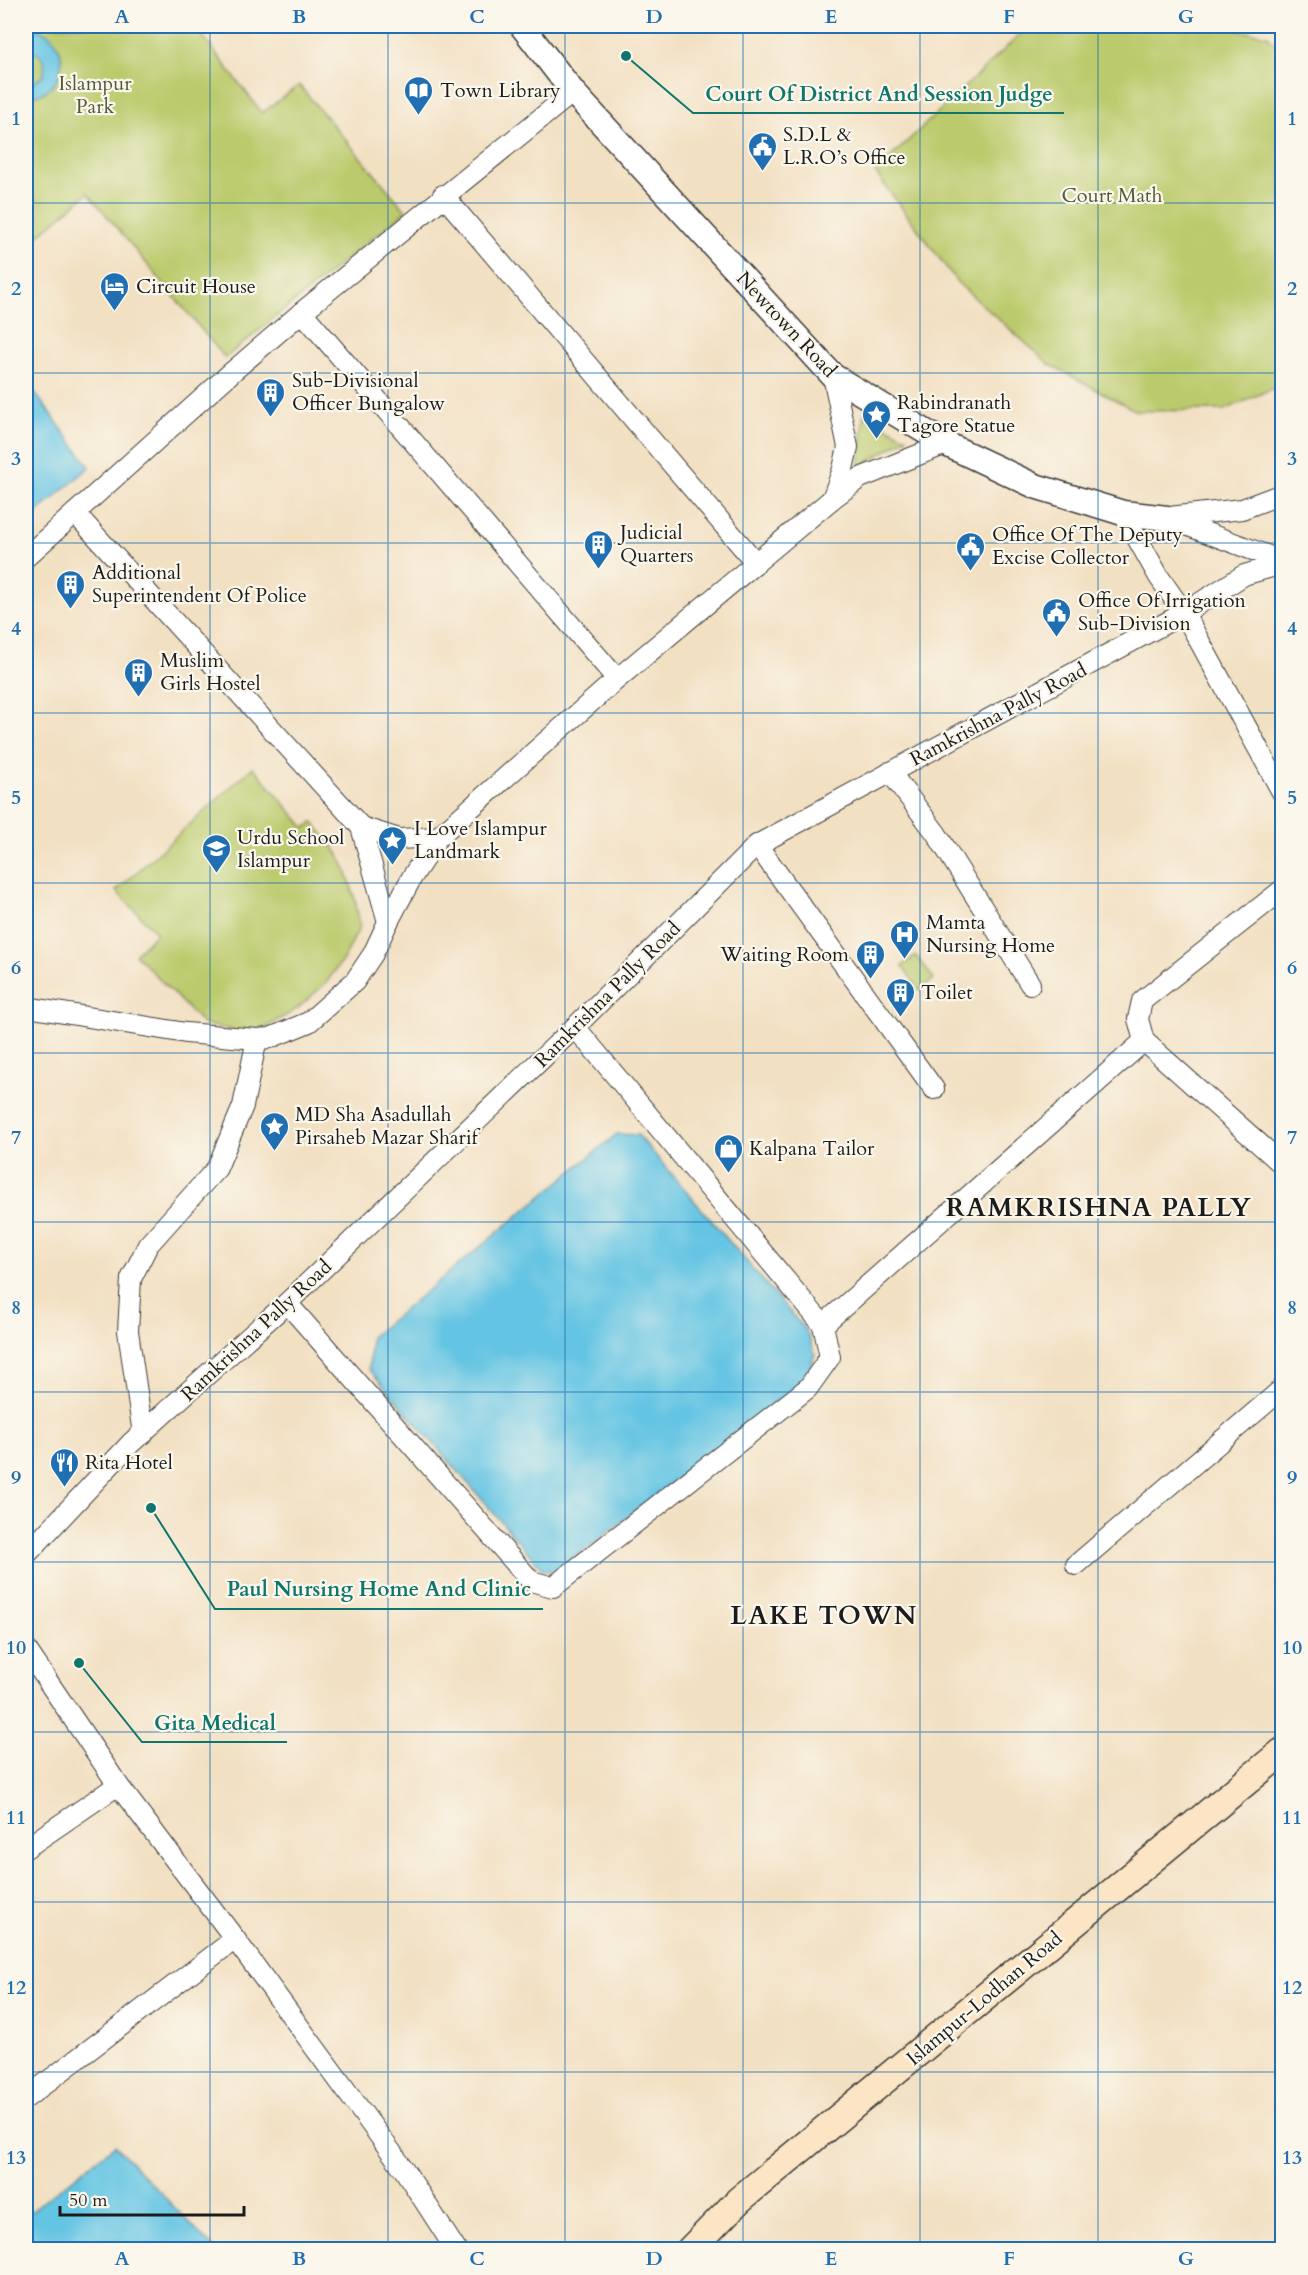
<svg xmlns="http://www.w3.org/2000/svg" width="1308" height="2275" font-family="Cardo,serif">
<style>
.green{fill:#bbca6c;stroke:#6c7344;stroke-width:1.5}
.water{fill:#64c4e3;stroke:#407080;stroke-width:1.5}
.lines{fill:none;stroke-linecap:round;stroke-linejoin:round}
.minor-casing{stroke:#3c3935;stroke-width:22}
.tertiary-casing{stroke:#3c3935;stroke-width:27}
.secondary-casing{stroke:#3c3935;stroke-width:30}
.minor{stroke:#fff;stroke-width:20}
.tertiary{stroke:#fff;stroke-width:24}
.secondary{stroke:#fce5c4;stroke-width:27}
.grid{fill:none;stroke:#1f6fb2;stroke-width:1.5;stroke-opacity:0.55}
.labels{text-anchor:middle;stroke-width:4.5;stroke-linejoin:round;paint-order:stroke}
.park-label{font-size:20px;fill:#545938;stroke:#fbf7ec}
.poi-label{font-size:20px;fill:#1c1c1c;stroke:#fbf7ec;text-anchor:start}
.street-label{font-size:20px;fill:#1c1c1c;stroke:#fbf7ec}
.district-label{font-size:26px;font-weight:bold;letter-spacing:1.5px;fill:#1c1c1c;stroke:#fbf7ec}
.leader{fill:none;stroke:#0f766e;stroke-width:2}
.callout-dot{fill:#0f766e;stroke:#fbf7ec;stroke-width:2}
.callout-label{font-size:21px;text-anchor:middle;font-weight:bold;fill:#0f766e;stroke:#fbf7ec;stroke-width:4.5;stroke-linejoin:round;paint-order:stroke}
.neatline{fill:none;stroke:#1f6fb2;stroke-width:2}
.grid-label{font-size:20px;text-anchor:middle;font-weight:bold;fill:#1f6fb2}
</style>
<rect width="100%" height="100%" fill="#fbf7ec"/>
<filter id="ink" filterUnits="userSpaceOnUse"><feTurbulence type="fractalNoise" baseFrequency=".0167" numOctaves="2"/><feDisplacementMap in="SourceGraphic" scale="12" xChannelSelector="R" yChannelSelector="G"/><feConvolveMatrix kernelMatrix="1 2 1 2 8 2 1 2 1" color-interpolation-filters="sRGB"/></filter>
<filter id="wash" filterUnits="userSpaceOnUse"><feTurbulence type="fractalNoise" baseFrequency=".008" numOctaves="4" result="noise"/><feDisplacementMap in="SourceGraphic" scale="24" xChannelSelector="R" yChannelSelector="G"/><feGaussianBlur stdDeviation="1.35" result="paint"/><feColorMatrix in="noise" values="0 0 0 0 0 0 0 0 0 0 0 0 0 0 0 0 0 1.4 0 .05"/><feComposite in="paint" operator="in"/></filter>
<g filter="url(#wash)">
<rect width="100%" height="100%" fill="#f2e0c2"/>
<g class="green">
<path d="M26 26H195L262 113 299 85 406 211 225 358 88 193 26 246Z"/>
<path d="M1029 26H1214L1267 35 1282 51V384L1225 410 1136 411 1049 364 958 283 875 172Z"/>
<path d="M864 414 907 438 859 467Z"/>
<path d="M253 767 305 828 313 822 338 853 346 870 355 899 360 927 344 958 326 983 297 1009 263 1029 236 1031 203 1024 135 954 157 933 116 891Z"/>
<path d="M916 956 934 979 920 990 902 966Z"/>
</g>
<g class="water">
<path d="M33 29C76 34 67 101 26 95V81L34 82 43 75C48 58 40 55 26 47V35Z"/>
<path d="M26 381 90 467 26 522Z"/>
<path d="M617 1134 638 1135 807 1332 815 1354 806 1379 559 1570 544 1571 369 1369 371 1337Z"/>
<path d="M115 2145 214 2249H26V2215Z"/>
</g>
</g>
<g filter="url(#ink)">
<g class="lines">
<defs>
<g id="minor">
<path d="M443 195 756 563"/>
<path d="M302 312 617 679"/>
<path d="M832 499 843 469 848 447 833 376"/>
<path d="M75 513 361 827 388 922"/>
<path d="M1123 513 1159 577 1184 613 1282 792"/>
<path d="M1169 517 1242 509 1282 494"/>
<path d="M1167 518 1282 561"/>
<path d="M26 557 232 372 302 312 573 92"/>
<path d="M890 772 936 833 1030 984"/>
<path d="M361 827 399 839 438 837"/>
<path d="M757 845 934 1089"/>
<path d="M26 1011 33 1008 186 1033 257 1039"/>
<path d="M1144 1041 1282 1164"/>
<path d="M287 1303 531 1581 553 1587 808 1388 830 1357 823 1325 575 1027"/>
<path d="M823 1325 1144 1041 1138 1019 1142 1001 1282 890"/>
<path d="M143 1434 128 1331 131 1279 148 1245 217 1168 243 1106 257 1039 270 1038 309 1022 355 981 373 954 388 922 412 877 438 837 617 679 832 499 860 478 946 444"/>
<path d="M26 1555 131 1443 287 1303 575 1027 757 845 1184 613 1244 575 1282 564"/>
<path d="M1076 1565 1282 1389"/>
<path d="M26 1649 118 1785 235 1939 403 2168 456 2250"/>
<path d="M26 1848 118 1785"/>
<path d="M26 2098 235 1939"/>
</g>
<path id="tertiary" d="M522 26 573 92 833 376 946 444 1035 486 1123 513 1167 518"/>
<path id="secondary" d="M690 2250 739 2200 1282 1752"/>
</defs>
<use href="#minor" class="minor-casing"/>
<use href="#tertiary" class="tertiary-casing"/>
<use href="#secondary" class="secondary-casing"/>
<use href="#minor" class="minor"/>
<use href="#tertiary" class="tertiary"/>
<use href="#secondary" class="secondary"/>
</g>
</g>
<path class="grid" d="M210 26V2250M388 26V2250M565 26V2250M743 26V2250M920 26V2250M1098 26V2250M26 203H1282M26 373H1282M26 543H1282M26 713H1282M26 883H1282M26 1053H1282M26 1222H1282M26 1392H1282M26 1562H1282M26 1732H1282M26 1902H1282M26 2072H1282"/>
<defs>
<symbol id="library-pin" viewBox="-11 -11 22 30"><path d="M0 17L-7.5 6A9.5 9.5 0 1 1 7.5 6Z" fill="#1f6fb2" stroke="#fbf7ec"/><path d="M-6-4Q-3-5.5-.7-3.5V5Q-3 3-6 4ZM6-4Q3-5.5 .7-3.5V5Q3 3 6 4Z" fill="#fff"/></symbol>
<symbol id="civic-pin" viewBox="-11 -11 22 30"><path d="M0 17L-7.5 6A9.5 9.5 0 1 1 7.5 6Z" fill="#1f6fb2" stroke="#fbf7ec"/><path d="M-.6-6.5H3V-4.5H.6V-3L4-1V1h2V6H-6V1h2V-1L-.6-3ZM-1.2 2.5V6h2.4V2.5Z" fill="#fff"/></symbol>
<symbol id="hotel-pin" viewBox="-11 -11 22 30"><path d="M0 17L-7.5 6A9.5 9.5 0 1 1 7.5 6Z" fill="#1f6fb2" stroke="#fbf7ec"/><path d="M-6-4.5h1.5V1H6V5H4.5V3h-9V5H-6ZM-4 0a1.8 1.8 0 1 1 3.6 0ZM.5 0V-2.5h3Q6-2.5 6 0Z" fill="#fff"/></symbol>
<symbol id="building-pin" viewBox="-11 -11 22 30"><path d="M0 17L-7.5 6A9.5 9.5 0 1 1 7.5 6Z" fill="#1f6fb2" stroke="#fbf7ec"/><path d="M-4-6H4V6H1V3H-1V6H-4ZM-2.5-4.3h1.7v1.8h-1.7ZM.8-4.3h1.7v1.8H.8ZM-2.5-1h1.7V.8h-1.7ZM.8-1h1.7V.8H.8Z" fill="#fff"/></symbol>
<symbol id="sight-pin" viewBox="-11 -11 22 30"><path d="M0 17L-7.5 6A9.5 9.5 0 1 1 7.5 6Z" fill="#1f6fb2" stroke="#fbf7ec"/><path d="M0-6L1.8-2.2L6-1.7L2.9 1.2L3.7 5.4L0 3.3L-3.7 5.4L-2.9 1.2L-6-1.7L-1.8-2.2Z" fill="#fff"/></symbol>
<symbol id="school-pin" viewBox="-11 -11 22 30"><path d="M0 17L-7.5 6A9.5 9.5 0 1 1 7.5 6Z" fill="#1f6fb2" stroke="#fbf7ec"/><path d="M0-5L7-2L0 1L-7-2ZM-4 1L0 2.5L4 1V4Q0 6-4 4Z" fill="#fff"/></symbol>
<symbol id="hospital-pin" viewBox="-11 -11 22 30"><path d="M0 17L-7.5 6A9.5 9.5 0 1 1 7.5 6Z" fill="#1f6fb2" stroke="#fbf7ec"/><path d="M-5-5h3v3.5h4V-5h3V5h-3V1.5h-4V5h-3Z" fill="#fff"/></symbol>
<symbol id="shop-pin" viewBox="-11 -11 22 30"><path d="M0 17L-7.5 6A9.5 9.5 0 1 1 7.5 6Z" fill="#1f6fb2" stroke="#fbf7ec"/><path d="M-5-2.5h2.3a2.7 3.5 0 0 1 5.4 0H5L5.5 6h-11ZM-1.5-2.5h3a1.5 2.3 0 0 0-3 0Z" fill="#fff"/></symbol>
<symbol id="restaurant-pin" viewBox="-11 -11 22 30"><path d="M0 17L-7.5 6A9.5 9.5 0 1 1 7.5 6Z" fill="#1f6fb2" stroke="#fbf7ec"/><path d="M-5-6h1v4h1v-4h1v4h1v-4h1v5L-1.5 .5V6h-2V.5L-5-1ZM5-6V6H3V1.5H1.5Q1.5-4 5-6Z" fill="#fff"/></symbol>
</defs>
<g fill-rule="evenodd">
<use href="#library-pin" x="402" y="74" width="33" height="45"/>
<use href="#civic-pin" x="746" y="130" width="33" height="45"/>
<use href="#hotel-pin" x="98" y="270" width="33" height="45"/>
<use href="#building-pin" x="254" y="376" width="33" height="45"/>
<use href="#sight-pin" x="860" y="398" width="33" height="45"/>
<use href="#building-pin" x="582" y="528" width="33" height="45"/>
<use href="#civic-pin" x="954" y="530" width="33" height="45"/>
<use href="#building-pin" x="54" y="568" width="33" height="45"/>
<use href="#civic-pin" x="1040" y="596" width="33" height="45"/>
<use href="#building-pin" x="122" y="656" width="33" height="45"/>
<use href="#sight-pin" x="376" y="824" width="33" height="45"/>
<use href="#school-pin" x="200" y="832" width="33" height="45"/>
<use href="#hospital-pin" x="888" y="918" width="33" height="45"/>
<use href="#building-pin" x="854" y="938" width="33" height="45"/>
<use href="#building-pin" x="884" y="976" width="33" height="45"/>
<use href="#sight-pin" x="258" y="1110" width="33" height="45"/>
<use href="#shop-pin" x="712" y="1132" width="33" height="45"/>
<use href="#restaurant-pin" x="48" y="1446" width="33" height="45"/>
</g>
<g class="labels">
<g class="park-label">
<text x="95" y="90">Islampur<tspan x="95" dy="23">Park</tspan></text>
<text x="1112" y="202">Court Math</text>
</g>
<g class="poi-label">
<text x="440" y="97">Town Library</text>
<text x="783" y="141">S.D.L &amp;<tspan x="783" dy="23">L.R.O’s Office</tspan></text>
<text x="136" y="293">Circuit House</text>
<text x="292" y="387">Sub-Divisional<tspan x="292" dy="23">Officer Bungalow</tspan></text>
<text x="897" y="409">Rabindranath<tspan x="897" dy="23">Tagore Statue</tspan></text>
<text x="620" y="539">Judicial<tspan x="620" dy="23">Quarters</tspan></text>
<text x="992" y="541">Office Of The Deputy<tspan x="992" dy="23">Excise Collector</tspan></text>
<text x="92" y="579">Additional<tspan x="92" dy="23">Superintendent Of Police</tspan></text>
<text x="1078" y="607">Office Of Irrigation<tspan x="1078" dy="23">Sub-Division</tspan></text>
<text x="160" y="667">Muslim<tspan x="160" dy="23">Girls Hostel</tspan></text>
<text x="414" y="835">I Love Islampur<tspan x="414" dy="23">Landmark</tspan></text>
<text x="237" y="844">Urdu School<tspan x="237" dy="23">Islampur</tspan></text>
<text x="926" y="929">Mamta<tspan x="926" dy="23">Nursing Home</tspan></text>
<text x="849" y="961" text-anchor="end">Waiting Room</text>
<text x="921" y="999">Toilet</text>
<text x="295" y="1121">MD Sha Asadullah<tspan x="295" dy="23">Pirsaheb Mazar Sharif</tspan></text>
<text x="749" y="1155">Kalpana Tailor</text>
<text x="85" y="1469">Rita Hotel</text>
</g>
<g class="street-label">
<text transform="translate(787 324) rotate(47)" y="7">Newtown Road</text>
<text transform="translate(998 714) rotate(-28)" y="7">Ramkrishna Pally Road</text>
<text transform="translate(607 994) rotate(-45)" y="7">Ramkrishna Pally Road</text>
<text transform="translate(256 1330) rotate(-43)" y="7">Ramkrishna Pally Road</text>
<text transform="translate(984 1998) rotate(-40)" y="7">Islampur-Lodhan Road</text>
</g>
<g class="district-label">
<text x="1099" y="1216">RAMKRISHNA PALLY</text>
<text x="824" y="1624">LAKE TOWN</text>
</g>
</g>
<path class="leader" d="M626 56L693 113H1064M151 1508L215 1609H543M79 1663L142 1742H287"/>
<g class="callout-dot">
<circle cx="626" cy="56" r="6"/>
<circle cx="151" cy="1508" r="6"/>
<circle cx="79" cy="1663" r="6"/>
</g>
<g class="callout-label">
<text x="879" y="101">Court Of District And Session Judge</text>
<text x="379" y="1596">Paul Nursing Home And Clinic</text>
<text x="215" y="1730">Gita Medical</text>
</g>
<rect width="1308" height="2275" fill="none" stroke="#fbf7ec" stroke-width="66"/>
<path d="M60 2206v9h184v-9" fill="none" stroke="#1c1c1c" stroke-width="3"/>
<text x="69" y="2206" font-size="18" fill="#1c1c1c" stroke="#fbf7ec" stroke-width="4.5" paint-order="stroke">50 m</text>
<rect x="33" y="33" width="1242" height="2209" class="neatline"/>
<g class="grid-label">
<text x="122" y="23">A</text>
<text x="299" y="23">B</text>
<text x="477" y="23">C</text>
<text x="654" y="23">D</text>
<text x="831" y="23">E</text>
<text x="1009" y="23">F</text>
<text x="1186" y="23">G</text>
<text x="16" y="125">1</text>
<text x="1292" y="125">1</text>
<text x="16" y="295">2</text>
<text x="1292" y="295">2</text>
<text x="16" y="465">3</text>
<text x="1292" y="465">3</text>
<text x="16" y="635">4</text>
<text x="1292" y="635">4</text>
<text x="16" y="804">5</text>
<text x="1292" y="804">5</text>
<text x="16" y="974">6</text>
<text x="1292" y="974">6</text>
<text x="16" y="1144">7</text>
<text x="1292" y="1144">7</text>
<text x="16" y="1314">8</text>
<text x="1292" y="1314">8</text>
<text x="16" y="1484">9</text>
<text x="1292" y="1484">9</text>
<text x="16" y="1654">10</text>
<text x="1292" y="1654">10</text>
<text x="16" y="1824">11</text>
<text x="1292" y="1824">11</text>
<text x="16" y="1994">12</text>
<text x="1292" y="1994">12</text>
<text x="16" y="2164">13</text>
<text x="1292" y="2164">13</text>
<text x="122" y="2265">A</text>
<text x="299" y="2265">B</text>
<text x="477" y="2265">C</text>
<text x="654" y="2265">D</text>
<text x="831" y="2265">E</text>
<text x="1009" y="2265">F</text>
<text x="1186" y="2265">G</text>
</g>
</svg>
